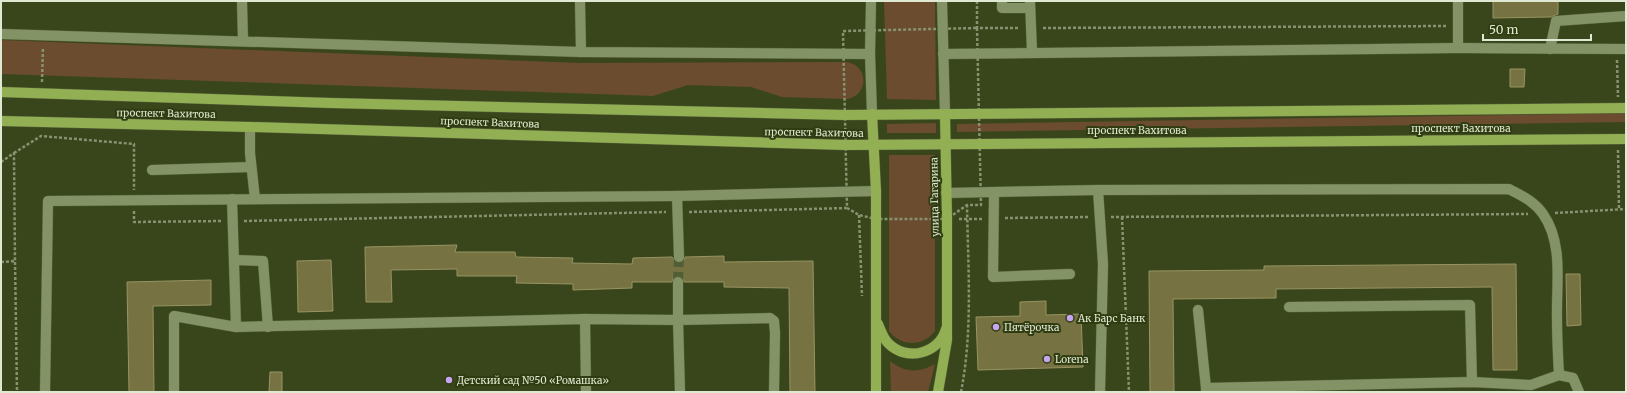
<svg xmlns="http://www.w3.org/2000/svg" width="1627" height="393" font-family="Merriweather,serif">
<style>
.green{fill:#6b4c2f}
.building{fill:#767242;stroke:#989463}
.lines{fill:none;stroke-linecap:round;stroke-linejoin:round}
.minor-tunnel{stroke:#525e36;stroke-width:10;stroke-dasharray:10 5;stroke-linecap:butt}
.minor-casing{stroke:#55613a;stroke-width:11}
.major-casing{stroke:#55613a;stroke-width:11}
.path{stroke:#879270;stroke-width:2.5;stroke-dasharray:3 2;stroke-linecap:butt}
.minor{stroke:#839366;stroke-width:10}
.major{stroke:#93af53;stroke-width:10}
.poi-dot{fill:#c6a6f0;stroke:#2f3b10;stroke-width:1.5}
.labels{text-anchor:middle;stroke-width:4;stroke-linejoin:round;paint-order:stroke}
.street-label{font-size:10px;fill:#dfe8d0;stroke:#2f3b10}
.poi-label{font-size:10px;fill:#dfe8d0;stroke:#2f3b10;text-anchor:start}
</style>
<rect width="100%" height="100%" fill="#39461b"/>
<g class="green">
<path d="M884 1H935L936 100 887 99Z"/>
<path d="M1 40 580 63 847 62C869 66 869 95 847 99L782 97 751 87 688 85 653 96 1 74Z"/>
<path d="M1626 113V122L957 132V124Z"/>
<path d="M936 123V133H887V124Z"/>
<path d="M889 155H935V331C923 347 901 347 889 331Z"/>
<path d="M890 361C905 373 919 373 935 364L928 392H891Z"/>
</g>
<g class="building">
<path d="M1493 1H1558V14L1551 17 1493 18Z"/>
<path d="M1510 69H1525L1524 87H1510Z"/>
<path d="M457 245 455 252H515L516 257 573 258 572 263 632 264 633 258 672 257 676 262 680 263 684 260 685 257 724 256V262L813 261 815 392H790L789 288 724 287V282H684L682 277 678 276 673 278 672 282H632V288L573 290V284L516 283 517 276H457V269L391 270 392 302H366L365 247Z"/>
<path d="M331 260 333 311 298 312 297 261Z"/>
<path d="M1516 264 1517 370H1493L1492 287 1276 289V298L1173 299 1174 392H1150L1149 271 1264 270V266Z"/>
<path d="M1566 274H1580L1581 325 1567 326Z"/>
<path d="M211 280V305L153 306 154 392H129L127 282Z"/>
<path d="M1046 301V315L1081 314 1083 367 978 370 976 317 1020 316V302Z"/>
<path d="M270 372H282V392H269Z"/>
</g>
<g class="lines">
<path class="minor-tunnel" d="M678 282 679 257"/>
<defs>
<g id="minor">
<path d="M242 1 243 41"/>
<path d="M580 1 581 52"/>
<path d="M871 1 870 54 872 114"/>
<path d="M942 1 945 114"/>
<path d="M1002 1V8H1030"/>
<path d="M1030 1 1032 52"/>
<path d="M1458 1V48"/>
<path d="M1 34 581 52 870 54"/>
<path d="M1550 49 1556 21 1626 16"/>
<path d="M943 54 1458 48 1626 49"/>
<path d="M250 127V153L255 199"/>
<path d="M152 170 251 167"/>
<path d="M1098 190 1103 264 1100 392"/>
<path d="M946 193 1098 190 1509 189C1522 196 1534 201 1543 214 1564 244 1556 285 1557 319 1557 338 1558 356 1559 375L1573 378 1579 392"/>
<path d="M994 193 993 277 1070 274"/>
<path d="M677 196 679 257"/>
<path d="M232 199 236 327"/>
<path d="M235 260 263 261 268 327"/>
<path d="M1289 307 1470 305 1472 382"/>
<path d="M1198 310 1206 388"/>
<path d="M585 319 586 392"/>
<path d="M45 392 48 201 677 196 876 191"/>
<path d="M174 392V316L236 327 585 319 678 320V282"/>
<path d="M680 392 678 320 770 318 774 321 775 333 774 392"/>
<path d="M1206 392V388L1472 382 1531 385 1559 375"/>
</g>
<g id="major">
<path d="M1 92 331 103 845 115 1626 108"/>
<path d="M872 114 876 191V392"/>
<path d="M1 121 250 127 846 145 1626 139"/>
<path d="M878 324C881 331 883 338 888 343 906 362 939 354 946 329"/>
<path d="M938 392 947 340V219L945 114"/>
</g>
</defs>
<use href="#minor" class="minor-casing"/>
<use href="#major" class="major-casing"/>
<g class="path">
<path d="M977 1V28H1020"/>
<path d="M977 28 981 205H967L947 219H876L859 215 847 208 843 31Z"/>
<path d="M1043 28 1448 26"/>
<path d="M1617 60 1618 97"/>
<path d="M42 82 43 47"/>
<path d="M1618 150 1619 209"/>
<path d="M14 153 41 136 134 144V190"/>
<path d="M1 162 14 153 15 261"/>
<path d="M134 211V222L223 221"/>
<path d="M689 212 847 208"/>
<path d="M1555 213 1626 209"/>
<path d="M859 215 862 296"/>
<path d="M1111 217 1528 214"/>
<path d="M1122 217 1129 392"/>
<path d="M1005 218 1090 217"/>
<path d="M959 219H982"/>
<path d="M244 221 666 212"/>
<path d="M1 262 15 261 17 392"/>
<path d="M961 392C973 331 968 267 967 205"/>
</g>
<use href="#minor" class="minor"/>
<use href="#major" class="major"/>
</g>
<g class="poi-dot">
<circle cx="1070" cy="318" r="4"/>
<circle cx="996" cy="327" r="4"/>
<circle cx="1047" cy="359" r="4"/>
<circle cx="449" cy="380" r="4"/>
</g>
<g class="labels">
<g class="street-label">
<text transform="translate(166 113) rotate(1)" y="4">проспект Вахитова</text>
<text transform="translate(490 122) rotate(2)" y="4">проспект Вахитова</text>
<text x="1461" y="132">проспект Вахитова</text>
<text x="1137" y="134">проспект Вахитова</text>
<text transform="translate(814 132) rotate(1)" y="4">проспект Вахитова</text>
<text transform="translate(934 197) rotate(-91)" y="4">улица Гагарина</text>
</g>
<g class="poi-label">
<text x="1078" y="322">Ак Барс Банк</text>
<text x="1004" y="331">Пятёрочка</text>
<text x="1055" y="363">Lorena</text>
<text x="457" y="384">Детский сад №50 «Ромашка»</text>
</g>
</g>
<rect width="1627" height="393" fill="none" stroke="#dfe8d0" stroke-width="4"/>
<path d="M1483 34v6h108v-6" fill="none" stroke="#dfe8d0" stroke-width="2"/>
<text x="1489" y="34" font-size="12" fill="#dfe8d0" stroke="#2f3b10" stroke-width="3" paint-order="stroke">50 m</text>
</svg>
